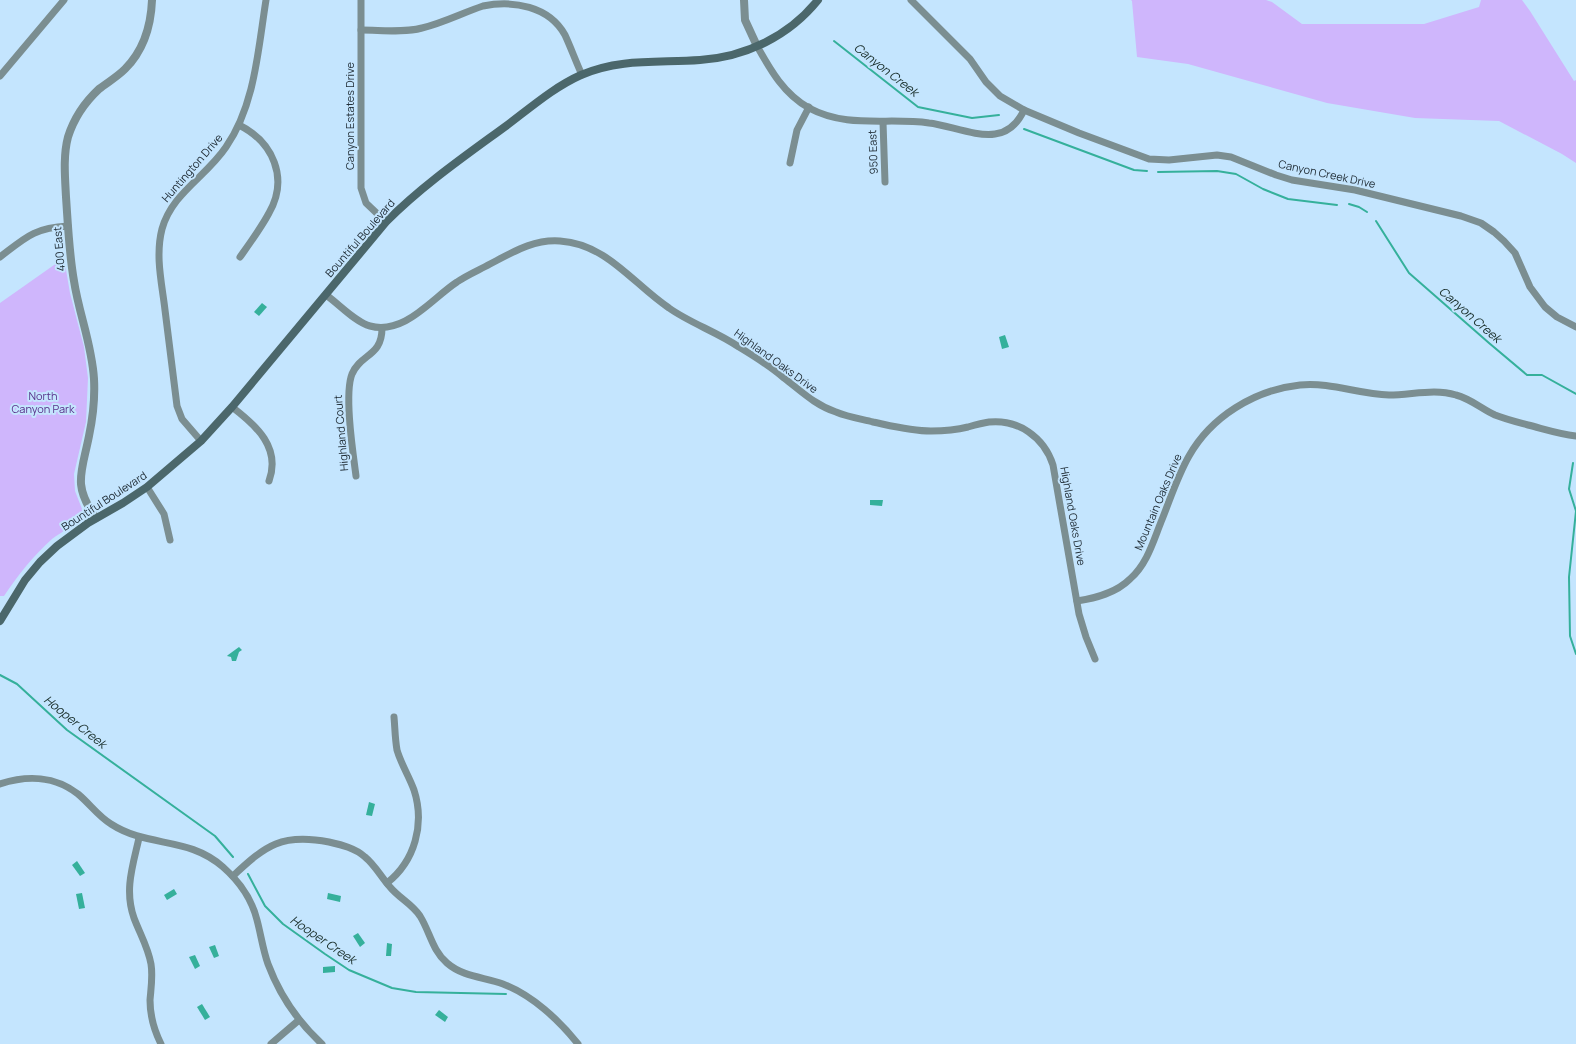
<svg xmlns="http://www.w3.org/2000/svg" width="1576" height="1044" font-family="Manrope,sans-serif">
<style>
.green{fill:#cfb6fc}
.water{fill:#35b09b}
.lines{fill:none;stroke-linecap:round;stroke-linejoin:round}
.stream{stroke:#35b09b;stroke-width:2}
.minor{stroke:#7b8e91;stroke-width:7}
.tertiary{stroke:#7b8e91;stroke-width:8}
.secondary{stroke:#4b676b;stroke-width:8}
.labels{text-anchor:middle;stroke-width:4;stroke-linejoin:round;paint-order:stroke}
.street-label{font-size:11px;fill:#222f38;stroke:#c4e5fe}
.park-label{font-size:11px;fill:#583189;stroke:#c4e5fe}
.water-label{font-size:12px;font-style:italic;fill:#192e2a;stroke:#c4e5fe}
</style>
<rect width="100%" height="100%" fill="#c4e5fe"/>
<g class="green">
<path d="M1131 0H1266L1272 2 1302 24H1424L1479 7 1481 0H1522L1530 11 1574 81 1576 80V163L1562 154 1499 121 1415 118 1327 103 1188 64 1137 57 1132 1Z"/>
<path d="M64 258 70 293 84 347 88 378 86 422 74 474 75 491 84 514C79 523 61 532 52 539 33 556 18 575 4 596H0V303Z"/>
</g>
<g class="water">
<path d="M262 303 267 307 259 316 254 312Z"/>
<path d="M1005 335 1009 347 1002 349 999 337Z"/>
<path d="M870 500H883L882 506 870 505Z"/>
<path d="M239 647 242 650 239 652 236 661H232L231 657 227 656 228 655Z"/>
<path d="M369 802 375 804 372 816 366 815Z"/>
<path d="M77 861 85 873 80 876 72 865Z"/>
<path d="M174 889 177 894 167 900 164 895Z"/>
<path d="M82 893 85 908 79 909 76 894Z"/>
<path d="M328 893 341 896 340 902 327 899Z"/>
<path d="M358 933 365 943 360 947 353 936Z"/>
<path d="M387 943 392 944 391 956H386Z"/>
<path d="M215 945 219 956 214 958 209 947Z"/>
<path d="M195 955 200 966 195 969 189 957Z"/>
<path d="M335 966V972L323 973V967Z"/>
<path d="M202 1004 210 1017 205 1020 197 1007Z"/>
<path d="M439 1010 448 1017 445 1022 435 1015Z"/>
</g>
<g class="lines">
<g class="stream">
<path d="M834 41 918 107 972 118 999 115"/>
<path d="M1024 129 1134 170 1147 171"/>
<path d="M1158 172 1217 171 1236 174 1263 189 1288 199 1337 205"/>
<path d="M1349 204 1359 207 1367 212"/>
<path d="M1376 221 1409 273 1489 343 1527 375H1542L1576 394"/>
<path d="M1573 463 1569 489 1576 511 1569 577 1570 636 1576 654"/>
<path d="M0 675 17 684 67 730 215 836 233 857"/>
<path d="M248 874 265 906 283 924 325 954 349 970 392 988 416 992 506 994"/>
</g>
<g class="minor">
<path d="M361 0V188L366 203 386 222"/>
<path d="M911 0 970 59 986 82 1000 96 1024 110 1079 133 1149 159 1169 160 1217 155 1231 157 1276 175 1292 180 1355 190 1461 216 1481 223 1494 232 1504 241 1515 253 1530 287 1545 307 1557 317 1576 327"/>
<path d="M361 30C381 30 403 33 422 28 443 23 462 13 483 6 513 0 549 6 565 35 571 48 576 62 582 75"/>
<path d="M757 46C771 71 784 94 809 108 848 129 888 117 929 123 948 125 976 137 995 134 1009 132 1018 123 1024 110"/>
<path d="M0 76 64 0"/>
<path d="M883 122 885 182"/>
<path d="M239 125C273 142 289 178 269 213 261 228 250 243 240 257"/>
<path d="M790 163 797 130 809 107"/>
<path d="M0 257C26 237 34 228 68 226"/>
<path d="M326 295C339 304 355 322 370 326 405 335 431 299 457 282 467 275 479 270 490 264 513 252 534 239 560 241 607 244 633 284 669 308 690 323 717 332 739 347 754 356 770 366 784 378 801 391 815 405 836 412 848 417 861 419 873 422 892 426 911 431 931 431 943 431 956 430 968 427 975 425 982 423 989 422 1018 419 1044 437 1053 465L1079 614 1086 637 1095 659"/>
<path d="M232 407C257 426 281 448 269 481"/>
<path d="M201 441 182 419 177 406C173 374 169 342 165 310 162 284 155 256 162 229 172 193 206 177 226 147 255 105 258 50 266 0"/>
<path d="M356 476C353 453 344 394 352 374 361 353 382 357 382 328"/>
<path d="M147 487 164 514 170 540"/>
<path d="M1077 601C1096 598 1116 593 1130 579 1147 564 1153 542 1161 522 1170 500 1177 477 1189 456 1211 417 1254 390 1300 385 1331 382 1358 394 1389 395 1412 395 1434 388 1456 395 1471 399 1482 409 1495 415 1505 419 1517 422 1528 425 1544 429 1559 434 1576 436"/>
<path d="M0 784C27 775 55 776 78 794 90 804 98 816 111 824 148 848 188 836 223 867 239 881 252 900 257 920 261 935 263 950 268 964 280 996 297 1021 322 1044"/>
<path d="M139 838C133 865 124 890 134 918 140 934 148 947 151 964 153 976 151 988 150 1000 150 1015 154 1030 161 1044"/>
<path d="M233 876C266 845 282 833 329 842 342 845 355 848 365 857 375 865 381 877 390 887 399 898 412 904 420 916 430 932 432 950 447 963 463 977 484 977 503 984 532 995 559 1020 578 1044"/>
<path d="M387 883C415 861 425 824 414 790 409 776 401 764 397 750 395 739 395 728 394 717"/>
<path d="M271 1044 299 1020"/>
</g>
<g class="tertiary">
<path d="M744 0 745 20 757 46"/>
<path d="M96 518C72 485 82 472 89 436 93 417 95 398 94 379 92 345 79 314 74 281 69 253 68 225 66 197 65 177 63 156 68 137 74 118 85 102 99 89 108 82 117 77 125 69 144 50 151 25 152 0"/>
</g>
<path class="secondary" d="M0 621 25 580 40 562 57 546 88 523 123 503 147 487 201 441 232 407 386 222C423 185 465 156 506 126 530 108 554 87 581 75 620 58 659 63 700 60 746 57 789 36 818 0"/>
</g>
<g class="labels">
<g class="street-label">
<text transform="translate(350 116) rotate(-90)" y="4">Canyon Estates Drive</text>
<text transform="translate(873 152) rotate(-92)" y="4">950 East</text>
<text transform="translate(192 168) rotate(-49)" y="4">Huntington Drive</text>
<text transform="translate(1327 174) rotate(12)" y="4">Canyon Creek Drive</text>
<text transform="translate(360 238) rotate(-49)" y="4">Bountiful Boulevard</text>
<text transform="translate(59 249) rotate(-95)" y="4">400 East</text>
<text transform="translate(776 361) rotate(36)" y="4">Highland Oaks Drive</text>
<text transform="translate(341 433) rotate(-95)" y="4">Highland Court</text>
<text transform="translate(104 501) rotate(-33)" y="4">Bountiful Boulevard</text>
<text transform="translate(1158 502) rotate(-67)" y="4">Mountain Oaks Drive</text>
<text transform="translate(1073 516) rotate(80)" y="4">Highland Oaks Drive</text>
</g>
<g class="park-label">
<text x="43" y="400">North<tspan x="43" dy="13">Canyon Park</tspan></text>
</g>
<g class="water-label">
<text transform="translate(886 70) rotate(38)" y="4">Canyon Creek</text>
<text transform="translate(1470 315) rotate(41)" y="4">Canyon Creek</text>
<text transform="translate(75 722) rotate(39)" y="4">Hooper Creek</text>
<text transform="translate(323 940) rotate(34)" y="4">Hooper Creek</text>
</g>
</g>
</svg>
